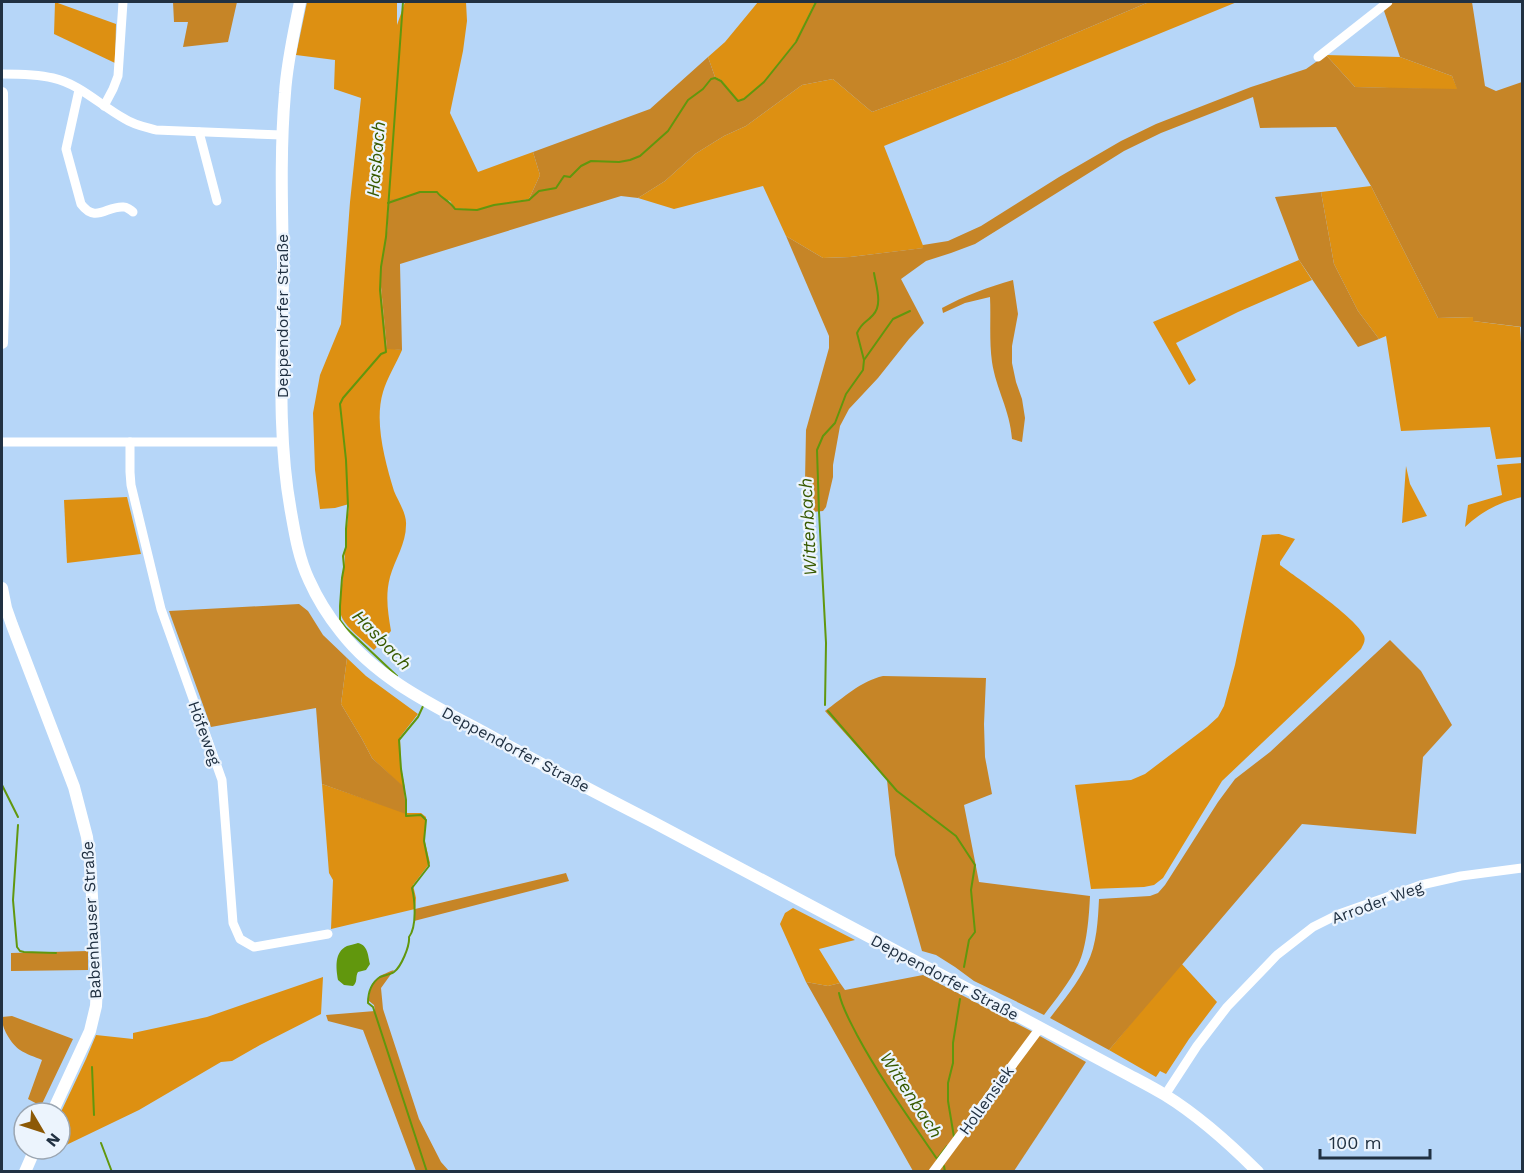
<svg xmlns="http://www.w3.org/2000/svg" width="1524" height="1173" font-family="'Work Sans',sans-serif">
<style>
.green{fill:#dd9012}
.forest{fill:#c68527}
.water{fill:#61970d}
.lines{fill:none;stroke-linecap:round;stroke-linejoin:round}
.stream{stroke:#61970d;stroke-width:2}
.street{stroke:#fff;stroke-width:9}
.secondary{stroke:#fff;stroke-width:12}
.labels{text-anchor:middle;stroke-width:4.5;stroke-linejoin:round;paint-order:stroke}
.street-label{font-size:16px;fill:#213142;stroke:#ecf4fd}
.water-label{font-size:18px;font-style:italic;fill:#385a00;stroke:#ecf4fd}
</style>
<rect width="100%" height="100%" fill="#b6d6f8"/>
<g class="green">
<path d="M55 2 116 24 115 63 54 34Z"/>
<path d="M307 2H397V25L405 2H466L467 21 463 51 450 113 478 172 533 152 540 175 529 199 493 205 476 210 455 208 450 201 420 191 417 194 389 201 387 233 381 264V287L387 348 402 350C396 364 387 378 383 392 374 422 385 461 394 491 398 501 407 514 406 525 406 544 395 559 390 577 385 596 388 613 391 631L374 650C365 642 344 626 341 615 339 602 342 588 343 576 343 568 346 561 344 552L347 543V526L349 504 335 508 320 509 315 470 313 413 320 375 341 324 350 202 361 98 334 89 335 60 296 55Z"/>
<path d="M758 2H815L796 41 764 82 744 99 738 100 721 80 715 77 708 57 725 42Z"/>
<path d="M1149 2H1237L884 146 924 248 850 257 823 258 786 236 763 186 674 209 638 198 665 181 695 154 724 136 746 126 802 85 833 79 872 112 1017 58Z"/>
<path d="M1326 55 1400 57 1452 76 1458 90 1355 87Z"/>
<path d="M1371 186 1438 318 1474 317 1473 321 1520 327 1522 358V457L1496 459 1490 427 1401 431 1386 336 1379 339 1358 311 1334 264 1321 192Z"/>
<path d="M1299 260 1312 280 1238 312 1176 343 1196 380 1189 385 1153 322Z"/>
<path d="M1522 463V497C1498 503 1484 510 1465 527L1468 505 1502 495 1497 465Z"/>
<path d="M1406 466 1410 484 1427 516 1402 523Z"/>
<path d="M127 497 141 554 67 563 64 500Z"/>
<path d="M1279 534 1295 539 1280 562V565C1297 578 1357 618 1364 636 1366 641 1363 645 1361 649L1222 781 1163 878 1154 885 1144 887 1091 889 1075 785 1131 780 1145 774 1207 727 1218 717 1224 706 1235 665 1262 535Z"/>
<path d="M347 658 366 676 418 714 400 737 401 767 405 789 372 758 362 739 341 704Z"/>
<path d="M322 784 406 813H421L426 817 424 838 430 863 413 885 416 898 415 909 331 929 333 880 329 873Z"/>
<path d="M793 908 855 940 819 949 840 983 828 986 806 982 780 924 785 913Z"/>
<path d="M1181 963 1217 1002 1189 1039 1166 1074 1160 1071 1156 1077 1109 1050Z"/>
<path d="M323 977 321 1014 260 1045 232 1061 221 1062 139 1110 60 1148V1114L86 1059 96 1035 133 1039V1033L207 1017Z"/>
</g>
<g class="forest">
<path d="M173 2H237L228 42 183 47 188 22H174Z"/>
<path d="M815 2H1149L1017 58 872 112 833 79 802 85 746 126 724 136 695 154 665 181 638 198 621 196 400 264 402 350 387 349 381 287V264L387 233 389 200 405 197 420 191H436C442 199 449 200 455 208L476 210 493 205 529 199 540 175 533 152 650 109 708 57 715 77 721 80 738 100 744 99 764 82 786 54 796 41Z"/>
<path d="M1392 2H1472L1485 86 1496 91 1522 82V327L1473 321V317L1438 318 1371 186 1336 127 1260 128 1253 97 1161 133 1124 151 975 244 951 253 926 261 901 279 924 323 909 339 878 378 849 409 840 426 833 465V477L826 507 823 511 812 512 805 481 806 430 829 348V336L786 236 823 258 850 257 923 248V245L948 241 981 226 1059 177 1121 141 1156 124 1251 87 1306 69 1326 55 1355 87 1457 89 1452 76 1400 57 1383 8Z"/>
<path d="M1321 192 1334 264 1358 311 1379 339 1358 347 1299 260 1275 197Z"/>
<path d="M1013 280 1018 314 1012 346V363L1016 382 1022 399 1025 418 1022 442 1012 439C1010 410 996 389 992 362 989 341 991 318 990 297L965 303 943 313 942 308C964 296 988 287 1013 280Z"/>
<path d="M299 604 308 611 323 635 347 658 341 704 362 739 372 758 404 787 406 814 322 784 316 708 211 727 169 611Z"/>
<path d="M1390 640 1421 671 1452 725 1423 757 1416 834 1302 824 1109 1050 1050 1018C1063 1001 1078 983 1087 964 1097 945 1098 919 1099 899L1150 896 1158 893 1165 885 1218 802 1235 779 1270 752Z"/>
<path d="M883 676 986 678 984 724 985 757 992 794 964 805 979 882 1090 896C1089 916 1087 947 1078 965 1069 983 1056 999 1044 1015L974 981 955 967 936 955 922 951 895 855 887 780 825 711C843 698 861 681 883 676Z"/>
<path d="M566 873 569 881 414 921 415 909Z"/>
<path d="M88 951V970L11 971V953Z"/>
<path d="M394 970 381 988 383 1009 419 1119 441 1162 449 1171H416L363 1030 328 1021 326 1015 375 1011 374 1005 369 1001C369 981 377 976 394 970Z"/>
<path d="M923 975 1033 1032 931 1171H913L806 982 828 986 840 983 845 990Z"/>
<path d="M12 1016 73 1039 41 1106 28 1099 42 1060C35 1057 26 1054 20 1050 11 1044 1 1027 2 1017Z"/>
<path d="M1038 1035 1086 1062 1014 1171 937 1172Z"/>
</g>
<path class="water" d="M358 943C368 945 368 956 370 964L366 970 358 972C355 977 358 982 353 986L344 985 338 980C336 968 334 952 347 946 351 945 355 944 358 943Z"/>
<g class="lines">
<g class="stream">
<path d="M388 203 420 192H437C442 199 450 201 455 209L477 210 494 205 529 200 539 191 556 188 564 176 570 177 581 166 591 161 619 162 630 160 640 156 668 131 688 100 703 89 711 79 715 78 721 81 738 101 744 99 764 82 796 42 816 2"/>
<path d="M864 360 893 319 910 311"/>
<path d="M397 676 346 628 340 620V606L342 578 344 567 343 556 346 547V529L348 506 346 460 340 404 343 398 381 354 386 352 380 290 381 267 386 237 403 2"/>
<path d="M424 704 418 717 399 740 401 769 406 800V816L421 815 426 820 424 841 429 866 412 888C415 900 417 927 409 937 410 946 401 967 394 972 390 975 384 975 380 977 371 983 368 993 368 1003L373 1007 427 1172"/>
<path d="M825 705 826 643 819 512 817 450 823 436 835 423 846 394 863 370 864 360 857 333C863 321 865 324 873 315 883 305 876 286 874 273"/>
<path d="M828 711 897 791 956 836 975 865 971 890 975 932 969 940 964 967"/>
<path d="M2 785 18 817"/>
<path d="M18 825 13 900 17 947 20 951 24 952 56 953"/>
<path d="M839 993C842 1008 850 1021 857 1035 880 1078 909 1118 937 1159L947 1146"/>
<path d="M92 1067 94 1115"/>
<path d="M954 1137 948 1101V1083L953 1063V1043L960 999"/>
<path d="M101 1143 112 1172"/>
<path d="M944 1166 945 1172"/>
</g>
<g class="street">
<path d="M1318 57 1388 2"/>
<path d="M2 74C18 74 36 74 53 78 80 84 101 106 125 119 134 125 145 127 156 130L282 135"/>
<path d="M79 90 66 149 81 204C96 224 107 205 124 207 126 207 131 210 133 212"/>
<path d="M104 106 113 89 118 76 123 2"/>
<path d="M199 132 217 201"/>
<path d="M2 442H282"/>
<path d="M130 442V472L131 485 161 609 222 780 233 923 240 939 254 947 328 934"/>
<path d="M1165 1095 1197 1046 1227 1007 1277 955 1313 927 1339 914 1421 885 1461 876 1522 868"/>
<path d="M933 1172 1040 1028"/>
</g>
<g class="secondary">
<path d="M300 2C294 32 287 62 285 93 280 150 282 207 283 264 283 347 276 430 291 512 295 535 299 559 309 580 317 598 329 617 341 632 378 680 435 706 487 734 541 764 596 793 651 821 810 904 967 989 1125 1073 1138 1080 1152 1087 1165 1095 1199 1116 1230 1144 1258 1172"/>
<path d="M2 93 4 271 2 343"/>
<path d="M2 588 6 608 12 625 74 787 87 837 90 861 97 986 96 1006 90 1031 52 1113"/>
<path d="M25 1172 35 1149"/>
</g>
</g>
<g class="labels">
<g class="street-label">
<text transform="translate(282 316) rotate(-90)" y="6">Deppendorfer Straße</text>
<text transform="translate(205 733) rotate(70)" y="6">Höfeweg</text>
<text transform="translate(516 749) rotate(28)" y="6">Deppendorfer Straße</text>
<text transform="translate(1377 902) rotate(-20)" y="6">Arroder Weg</text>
<text transform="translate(91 920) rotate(-93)" y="6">Babenhauser Straße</text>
<text transform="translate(945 977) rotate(28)" y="6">Deppendorfer Straße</text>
<text transform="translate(986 1100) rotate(-54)" y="6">Hollensiek</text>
</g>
<g class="water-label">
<text transform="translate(376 159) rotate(-85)" y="6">Hasbach</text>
<text transform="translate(808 527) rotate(-93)" y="6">Wittenbach</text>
<text transform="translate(382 640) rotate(46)" y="6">Hasbach</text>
<text transform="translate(911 1095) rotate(57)" y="6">Wittenbach</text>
</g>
</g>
<rect width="1524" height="1173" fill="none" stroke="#213142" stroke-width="6"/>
<g transform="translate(42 1131) rotate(129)"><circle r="28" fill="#ecf4fd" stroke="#9ba6b2" stroke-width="1.5"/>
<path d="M0-4.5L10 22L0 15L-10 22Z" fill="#8c5906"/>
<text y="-9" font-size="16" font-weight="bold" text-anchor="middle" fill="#213142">N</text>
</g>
<path d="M1320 1149v9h110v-9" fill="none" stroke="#213142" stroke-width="3"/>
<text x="1329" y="1149" font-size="18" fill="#213142" stroke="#ecf4fd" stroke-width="4.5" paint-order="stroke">100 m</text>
</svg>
